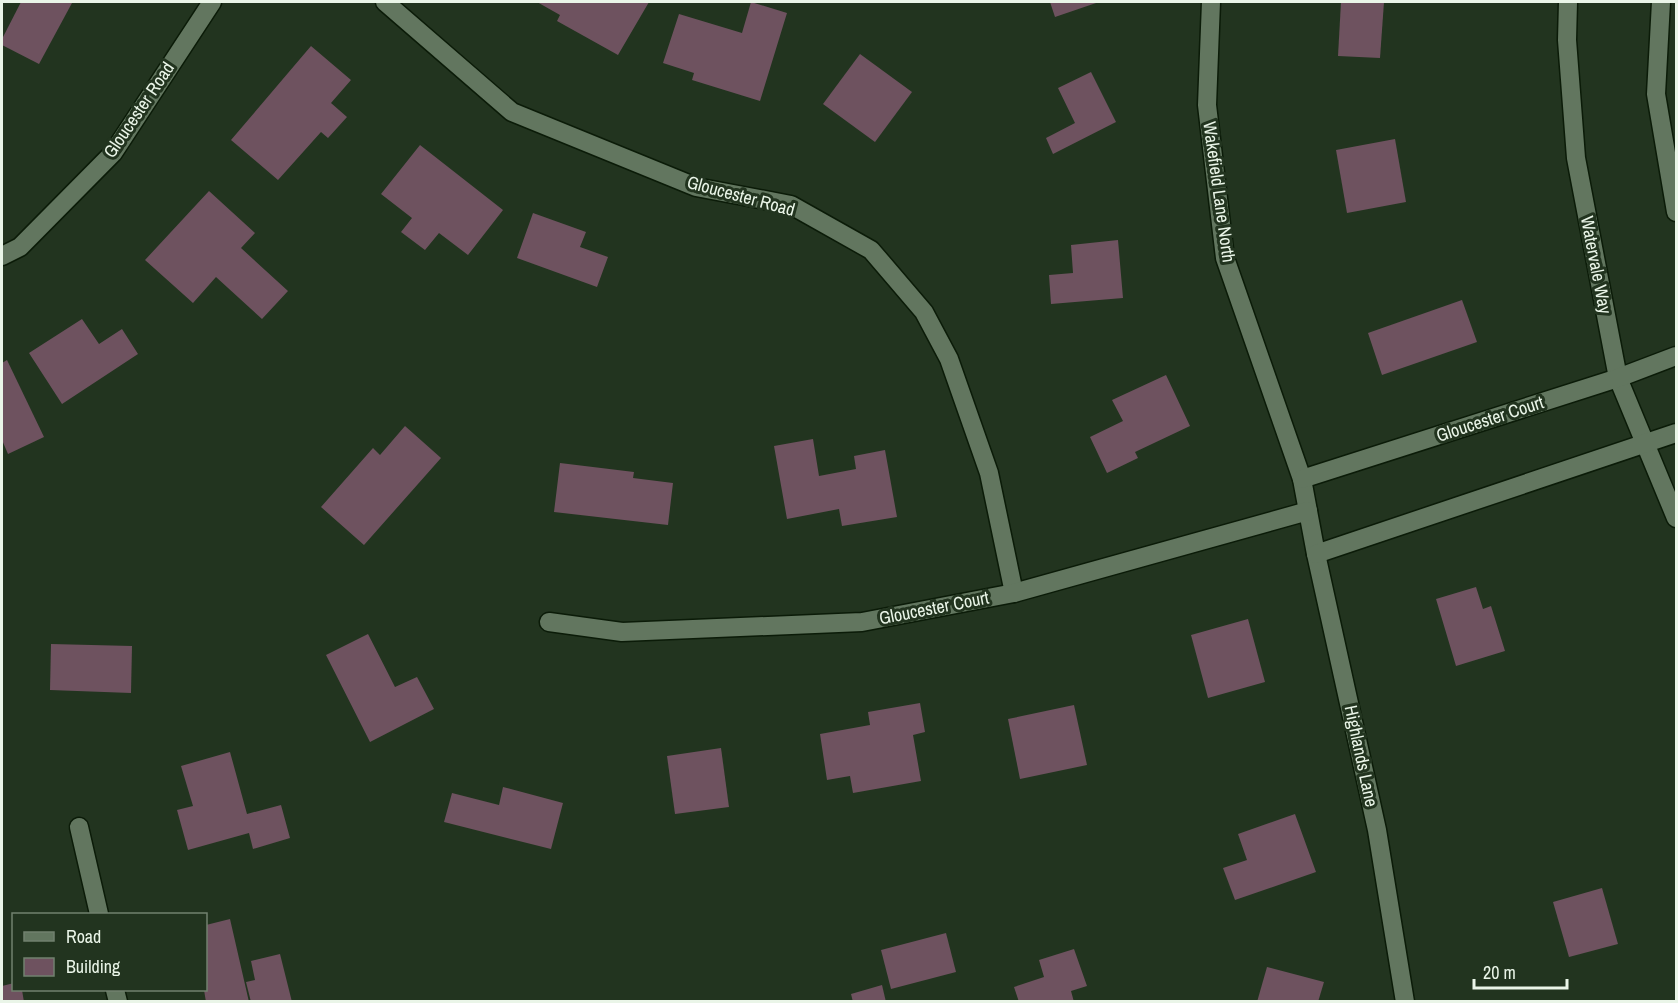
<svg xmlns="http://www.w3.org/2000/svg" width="1678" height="1003" font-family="'Archivo Narrow',sans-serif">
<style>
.building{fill:#6e525f}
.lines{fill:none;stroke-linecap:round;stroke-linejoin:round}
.minor-casing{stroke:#0b1b08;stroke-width:21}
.minor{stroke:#62765f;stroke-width:18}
.labels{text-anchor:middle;stroke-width:6;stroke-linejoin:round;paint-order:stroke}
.street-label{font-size:18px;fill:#eaf5e8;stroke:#22341f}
</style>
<rect width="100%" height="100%" fill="#22341f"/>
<g class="building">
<path d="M21 2 72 3 39 64 2 45V39Z"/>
<path d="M537 2H649L618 55 557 21 560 15Z"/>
<path d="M751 2 787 13 760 101 692 80 694 73 663 63 679 14 742 33Z"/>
<path d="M1050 2H1099L1055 17Z"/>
<path d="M1341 2H1384L1380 58 1338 56Z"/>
<path d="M311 46 351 80 331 103 347 117 328 138 321 132 278 180 231 140Z"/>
<path d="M860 54 912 92 875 142 823 104Z"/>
<path d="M1091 72 1116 122 1053 154 1046 138 1075 123 1058 88Z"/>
<path d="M1395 139 1406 202 1347 213 1336 150Z"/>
<path d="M420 145 503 210 468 255 439 233 425 250 401 232 412 218 381 194Z"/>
<path d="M209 191 255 233 241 248 288 291 262 319 216 277 193 303 145 260Z"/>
<path d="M533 213 586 232 580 247 608 257 597 287 517 258Z"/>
<path d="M1118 240 1123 298 1051 304 1049 275 1073 273 1071 245Z"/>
<path d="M1462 300 1477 342 1382 375 1368 333Z"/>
<path d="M82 319 99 344 122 329 138 354 62 404 29 353Z"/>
<path d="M7 360 44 437 8 454 2 440V363Z"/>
<path d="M1166 375 1190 426 1135 452 1138 458 1107 473 1090 437 1123 421 1112 400Z"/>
<path d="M405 426 441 458 364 545 321 507 373 448 380 455Z"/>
<path d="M813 439 819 476 856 469 854 456 885 450 897 517 842 526 839 509 787 519 774 446Z"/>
<path d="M560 463 634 472 633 478 673 483 668 525 554 512Z"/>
<path d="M1476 587 1483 609 1491 606 1505 651 1456 666 1436 599Z"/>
<path d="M1248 619 1265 682 1208 698 1191 635Z"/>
<path d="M368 634 395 687 417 677 434 709 370 742 326 655Z"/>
<path d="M51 644 132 646 131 693 50 690Z"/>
<path d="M920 703 925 732 913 735 921 781 853 793 850 776 827 780 820 734 870 725 868 712Z"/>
<path d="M1074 705 1087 765 1020 779 1008 719Z"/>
<path d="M721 748 729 807 675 814 667 756Z"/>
<path d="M230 752 247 814 281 805 290 838 253 849 249 833 188 850 177 810 193 806 181 766Z"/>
<path d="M503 787 563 803 551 849 444 822 452 793 499 805Z"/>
<path d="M1295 814 1316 872 1235 900 1223 868 1247 860 1238 834Z"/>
<path d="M1602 888 1618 944 1569 957 1553 902Z"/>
<path d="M230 919 249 1002H206L204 990H206V925Z"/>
<path d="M946 933 956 972 891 989 881 950Z"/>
<path d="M1074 949 1087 986 1071 991 1074 1002H1019L1014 987 1044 977 1039 960Z"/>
<path d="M280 954 292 1002H251L246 982 255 980 251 961Z"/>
<path d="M1267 967 1324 982 1318 1002H1257Z"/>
<path d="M14 983V990H22L24 1002H2V986Z"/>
<path d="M882 985 886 1002H853L851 994Z"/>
</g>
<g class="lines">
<defs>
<g id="minor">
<path d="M385 2 512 112 696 187 791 205 871 250 924 312 949 359 989 473 1014 593"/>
<path d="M1211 2 1207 105 1225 258 1302 479 1316 554 1377 830 1405 1002"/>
<path d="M1568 2 1567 40 1576 158 1618 378 1676 518"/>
<path d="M1661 2 1656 94 1676 212"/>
<path d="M2 256 20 247 113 153 212 2"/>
<path d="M1302 479 1618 378 1676 356"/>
<path d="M1316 554 1676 433"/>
<path d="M549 622 622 632 862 622 1014 593 1308 511"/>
<path d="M79 827 99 914"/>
<path d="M115 990 118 1002"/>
</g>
</defs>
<use href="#minor" class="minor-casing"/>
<use href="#minor" class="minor"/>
</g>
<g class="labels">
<g class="street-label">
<text transform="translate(139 110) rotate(-56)" y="6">Gloucester Road</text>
<text transform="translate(1219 192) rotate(82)" y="6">Wakefield Lane North</text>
<text transform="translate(741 196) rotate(15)" y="6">Gloucester Road</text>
<text transform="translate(1596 265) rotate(79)" y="6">Watervale Way</text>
<text transform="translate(1490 419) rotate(-18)" y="6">Gloucester Court</text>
<text transform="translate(934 608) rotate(-11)" y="6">Gloucester Court</text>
<text transform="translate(1361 756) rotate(78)" y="6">Highlands Lane</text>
</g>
</g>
<rect width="1678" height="1003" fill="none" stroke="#eaf5e8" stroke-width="6"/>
<rect x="12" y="913" width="195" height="78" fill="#22341f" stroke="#72816f" stroke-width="1.5"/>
<rect x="24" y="932" width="30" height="9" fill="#62765f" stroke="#72816f" stroke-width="1.5"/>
<text x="66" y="943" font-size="18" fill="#eaf5e8">Road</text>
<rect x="24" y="958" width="30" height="18" fill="#6e525f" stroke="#72816f" stroke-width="1.5"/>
<text x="66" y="973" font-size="18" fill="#eaf5e8">Building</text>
<path d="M1474 979v9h93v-9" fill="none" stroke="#eaf5e8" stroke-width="3"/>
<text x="1483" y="979" font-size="18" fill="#eaf5e8" stroke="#22341f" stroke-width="4.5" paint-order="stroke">20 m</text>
</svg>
